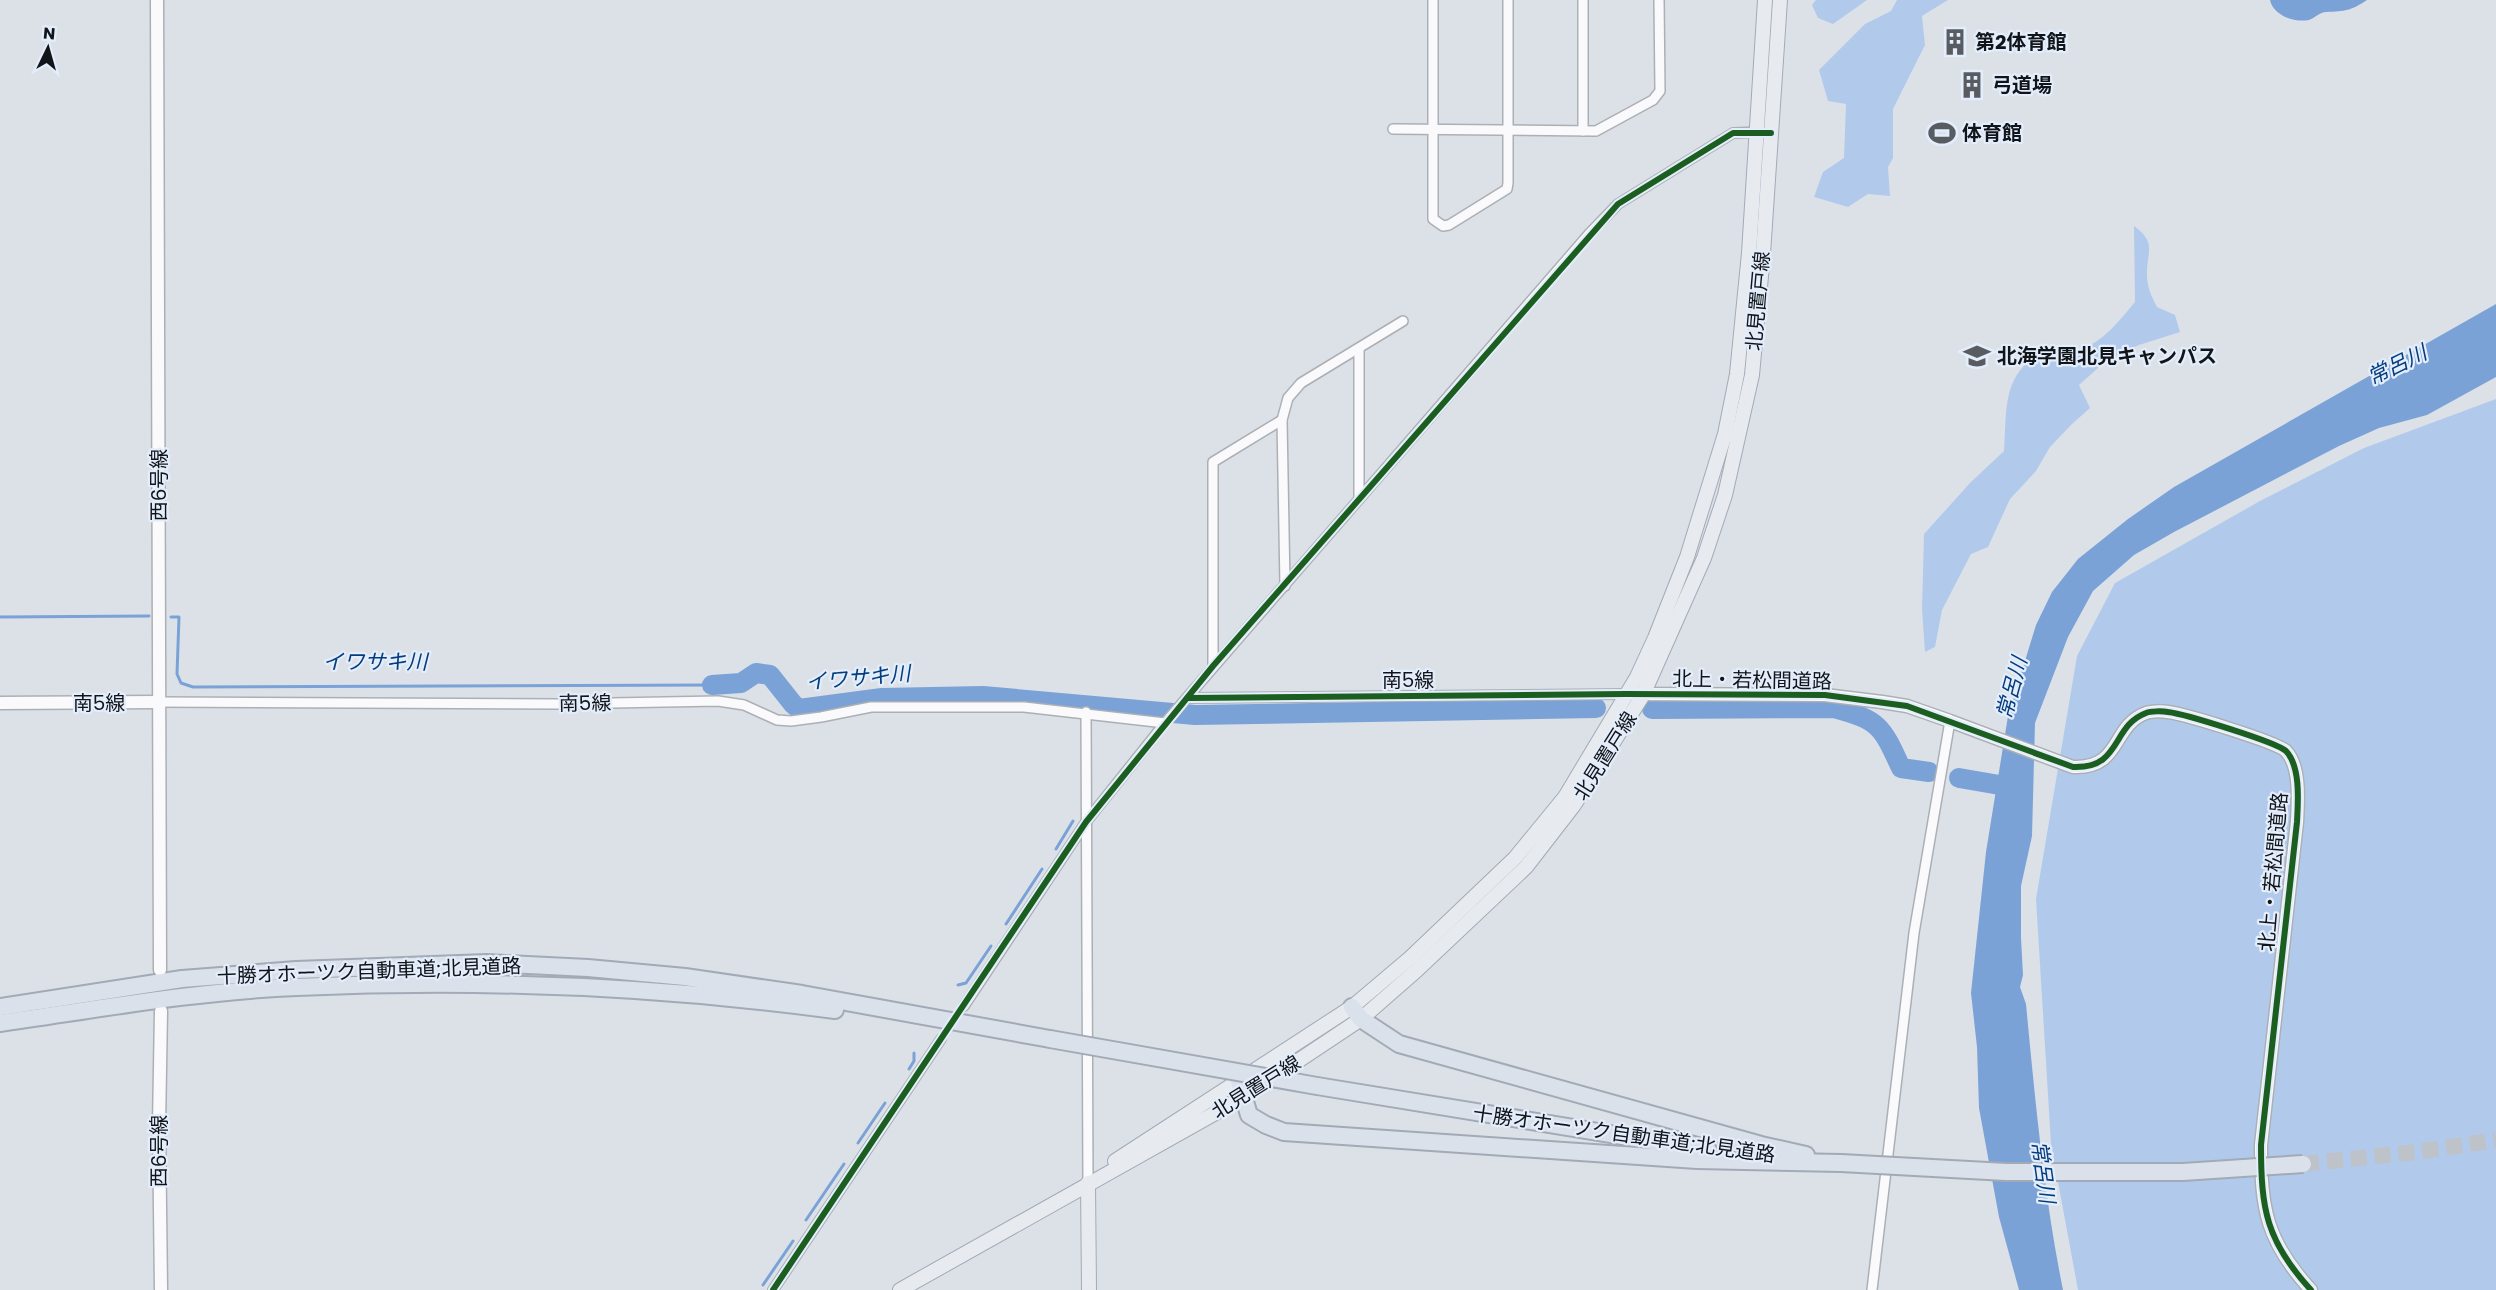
<svg xmlns="http://www.w3.org/2000/svg" width="2496" height="1290" font-family="Poppins,'Noto Sans JP',sans-serif">
<style>
.green{fill:#b1caec}
.water{fill:#7ba2d6}
.lines{fill:none;stroke-linecap:round;stroke-linejoin:round}
.stream{stroke:#7ba2d6;stroke-width:3}
.river{stroke:#7ba2d6;stroke-width:20}
.street-tunnel{stroke:#bec2c9;stroke-width:9;stroke-dasharray:9 4.5;stroke-linecap:butt}
.highway-tunnel{stroke:#bec2c9;stroke-width:16;stroke-dasharray:16 8;stroke-linecap:butt}
.street-casing{stroke:#acb0b5;stroke-width:12}
.secondary-casing{stroke:#acb0b5;stroke-width:15}
.primary-casing{stroke:#a2aab5;stroke-width:16}
.highway-casing{stroke:#a2aab5;stroke-width:20}
.street{stroke:#fafafc;stroke-width:9}
.secondary{stroke:#fafafc;stroke-width:12}
.primary{stroke:#e7ebf0;stroke-width:14}
.highway{stroke:#dbe1ea;stroke-width:16}
.highway-bridge-casing{stroke:#a2aab5;stroke-width:20;stroke-linecap:butt}
.highway-bridge{stroke:#dbe1ea;stroke-width:16}
.cycleway-casing{stroke:#e3edfb;stroke-width:10}
.cycleway{stroke:#1b5e20;stroke-width:6}
.labels{text-anchor:middle;stroke-width:4.5;stroke-linejoin:round;paint-order:stroke}
.poi-label{font-size:20px;font-weight:bold;fill:#111519;stroke:#e3edfb;text-anchor:start}
.street-label{font-size:20px;fill:#111519;stroke:#e3edfb}
.water-label{font-size:21px;font-style:italic;fill:#043d7e;stroke:#e3edfb}
</style>
<rect width="100%" height="100%" fill="#dce1e8"/>
<g class="green">
<path d="M1816 0H1867L1833 24 1818 18 1812 5Z"/>
<path d="M1897 0H1948L1922 16 1925 45 1893 109V158L1888 167 1890 196 1868 194 1848 207 1814 197 1823 172 1844 158 1846 104 1828 101 1819 70 1865 24 1891 11Z"/>
<path d="M2134 226C2158 243 2146 253 2147 276 2147 287 2152 297 2157 307L2175 315 2180 332 2139 345 2107 360 2079 385 2090 408 2072 424 2050 447 2036 471 2010 499 1988 547 1971 554 1942 610 1935 647 1925 652 1922 609 1924 534 1970 483 2004 451C2007 412 2001 371 2044 353 2054 349 2066 354 2076 351 2102 344 2119 321 2135 302Z"/>
<path d="M2496 399V1290H2078L2051 1144 2036 899 2077 656 2115 583 2260 501 2364 448Z"/>
</g>
<g class="water">
<path d="M2270 0H2367C2350 11 2346 11 2326 12 2320 12 2315 18 2309 20 2294 23 2273 15 2270 0Z"/>
<path d="M2496 304V377L2427 415 2379 428 2339 446 2174 532 2134 555 2093 591 2068 637 2035 723 2032 836 2021 886V938L2023 975 2020 987 2026 1004C2035 1099 2044 1196 2063 1290H2019L1999 1217 1979 1108 1977 1047 1971 993 1986 852 2008 716 2036 625 2052 592 2078 559 2128 519 2174 487Z"/>
</g>
<g class="lines">
<g class="stream">
<path d="M0 617 149 616"/>
<path d="M171 617H179L177 674 181 683 193 687 712 685"/>
<path d="M1158 716 1161 712"/>
<path d="M1056 849 1073 821"/>
<path d="M1006 924 1042 869"/>
<path d="M958 985 966 983 991 946"/>
<path d="M909 1069 914 1061V1053"/>
<path d="M858 1143 885 1103"/>
<path d="M806 1220 844 1164"/>
<path d="M763 1285 793 1241"/>
</g>
<g class="river">
<path d="M712 685 741 683 756 673 770 675 793 704 799 709 882 698 983 696 1195 715 1596 708"/>
<path d="M1652 709 1834 708C1879 720 1882 726 1901 768L1929 772"/>
<path d="M1959 778 2017 788"/>
</g>
<path class="street-tunnel" d="M941 1039 964 1006"/>
<path class="highway-tunnel" d="M2303 1164 2416 1152 2496 1140"/>
<defs>
<g id="street">
<path d="M1433 0V219L1443 226 1449 225 1507 189 1508 183V0"/>
<path d="M1393 129 1596 131 1653 100 1660 91 1659 0"/>
<path d="M1583 131V0"/>
<path d="M1359 350V499"/>
<path d="M1282 420 1288 398 1301 383 1403 321"/>
<path d="M1213 666V462L1282 420 1285 586"/>
<path d="M1189 698 1626 694"/>
<path d="M158 702 559 704 718 701 744 705 777 720 791 721 821 717 871 707H1024L1165 723"/>
<path d="M1086 712 1088 1183"/>
<path d="M964 1006 1086 822 1165 723 1589 234 1618 204 1733 133 1762 132"/>
<path d="M773 1290 941 1039"/>
<path d="M1872 1290 1914 933 1950 721"/>
</g>
<g id="secondary">
<path d="M157 0 160 970"/>
<path d="M1634 694 1825 695 1882 702 1907 706 1950 721 2073 767C2122 769 2111 726 2146 713 2151 711 2162 711 2168 712 2185 714 2276 742 2286 751 2301 767 2298 802 2297 822L2261 1145C2261 1209 2266 1241 2311 1290"/>
<path d="M0 703 158 702"/>
<path d="M161 1290 159 1126 161 1011"/>
</g>
<g id="primary">
<path d="M1115 1161 1352 1007 1410 958 1515 858 1565 797 1637 677 1655 638 1687 557 1725 434 1737 374 1749 253 1765 0"/>
<path d="M1088 1183 1089 1290"/>
<path d="M900 1290 1244 1097 1361 1019 1417 970 1526 867 1574 805 1643 695 1704 558 1725 495 1752 375 1763 254 1780 0"/>
</g>
<g id="highway">
<path d="M0 1007 182 979 296 970 487 963 588 968 685 977 802 994 1050 1039"/>
<path d="M1352 1007 1361 1019 1399 1044 1761 1145 1806 1155"/>
<path d="M0 1023C99 1009 197 991 297 987 476 979 657 986 835 1010"/>
<path d="M1239 1081 1249 1115 1266 1125 1284 1132 1697 1160 1841 1163"/>
<path d="M1317 1086 1708 1150"/>
</g>
</defs>
<use href="#street" class="street-casing"/>
<use href="#secondary" class="secondary-casing"/>
<use href="#primary" class="primary-casing"/>
<use href="#highway" class="highway-casing"/>
<use href="#street" class="street"/>
<use href="#secondary" class="secondary"/>
<use href="#primary" class="primary"/>
<use href="#highway" class="highway"/>
<defs>
<g id="highway-bridge">
<path d="M1050 1039 1317 1086"/>
<path d="M1841 1163 2006 1172H2183L2303 1164"/>
</g>
</defs>
<use href="#highway-bridge" class="highway-bridge-casing"/>
<use href="#highway-bridge" class="highway-bridge"/>
<defs>
<g id="cycleway">
<path d="M1189 698 1626 694 1825 695 1907 706 2073 767C2122 769 2111 726 2146 713 2151 711 2162 711 2168 712 2185 714 2276 742 2286 751 2301 767 2298 802 2297 822L2261 1145C2261 1209 2266 1241 2311 1290"/>
<path d="M773 1290 1086 822 1213 666 1618 204 1733 133H1771"/>
</g>
</defs>
<use href="#cycleway" class="cycleway-casing"/>
<use href="#cycleway" class="cycleway"/>
</g>
<defs>
<symbol id="building-bare" viewBox="-9 -9 18 18"><path d="M-4-6H4V6H1V3H-1V6H-4ZM-2.5-4.3h1.7v1.8h-1.7ZM.8-4.3h1.7v1.8H.8ZM-2.5-1h1.7V.8h-1.7ZM.8-1h1.7V.8H.8Z" fill="#585c61" stroke="#e3edfb" stroke-width="2.5" paint-order="stroke"/></symbol>
<symbol id="stadium-bare" viewBox="-9 -9 18 18"><path d="M0-5a6.5 5 0 1 0 0 10a6.5 5 0 1 0 0-10ZM-3.5-1.8h7v3.6h-7Z" fill="#585c61" stroke="#e3edfb" stroke-width="2.5" paint-order="stroke"/></symbol>
<symbol id="university-bare" viewBox="-9 -9 18 18"><path d="M0-5L7-2L0 1L-7-2ZM-4 1L0 2.5L4 1V4Q0 6-4 4Z" fill="#585c61" stroke="#e3edfb" stroke-width="2.5" paint-order="stroke"/></symbol>
</defs>
<g fill-rule="evenodd">
<use href="#building-bare" x="1936" y="23" width="38" height="38"/>
<use href="#building-bare" x="1953" y="66" width="38" height="38"/>
<use href="#stadium-bare" x="1923" y="114" width="38" height="38"/>
<use href="#university-bare" x="1958" y="337" width="38" height="38"/>
</g>
<g class="labels">
<g class="poi-label">
<text x="1975" y="49">第2体育館</text>
<text x="1992" y="92">弓道場</text>
<text x="1962" y="140">体育館</text>
<text x="1997" y="363">北海学園北見キャンパス</text>
</g>
<g class="street-label">
<text transform="translate(1758 301) rotate(-85)" y="7">北見置戸線</text>
<text transform="translate(159 485) rotate(-90)" y="7">西6号線</text>
<text x="1408" y="687">南5線</text>
<text transform="translate(1752 680) rotate(1)" y="7">北上・若松間道路</text>
<text x="99" y="710">南5線</text>
<text transform="translate(585 703) rotate(-1)" y="7">南5線</text>
<text transform="translate(1605 756) rotate(-58)" y="7">北見置戸線</text>
<text transform="translate(2273 872) rotate(-85)" y="7">北上・若松間道路</text>
<text transform="translate(369 971) rotate(-2)" y="7">十勝オホーツク自動車道;北見道路</text>
<text transform="translate(1256 1087) rotate(-32)" y="7">北見置戸線</text>
<text transform="translate(1624 1134) rotate(8)" y="7">十勝オホーツク自動車道;北見道路</text>
<text transform="translate(159 1151) rotate(-90)" y="7">西6号線</text>
</g>
<g class="water-label">
<text transform="translate(2397 365) rotate(-26)" y="7">常呂川</text>
<text x="375" y="669">イワサキ川</text>
<text transform="translate(858 678) rotate(-5)" y="7">イワサキ川</text>
<text transform="translate(2012 688) rotate(-75)" y="7">常呂川</text>
<text transform="translate(2043 1172) rotate(82)" y="7">常呂川</text>
</g>
</g>
<g transform="translate(48 48) rotate(5)" stroke="#e3edfb" stroke-width="4.5" paint-order="stroke">
<path d="M0-4.5L10 22L0 15L-10 22Z" fill="#111519"/>
<text y="-9" font-size="16" font-weight="bold" text-anchor="middle" fill="#111519">N</text>
</g>
</svg>
